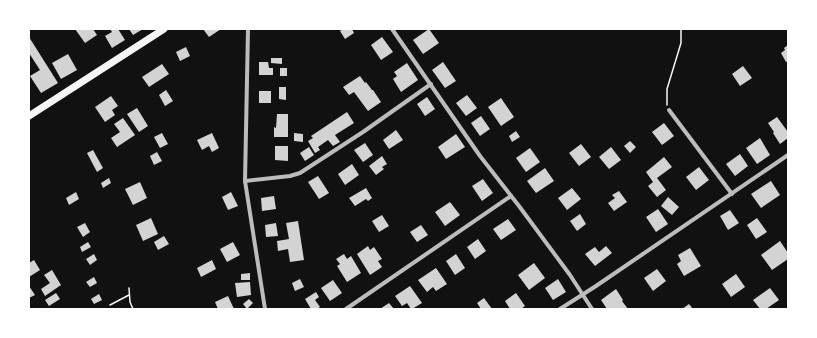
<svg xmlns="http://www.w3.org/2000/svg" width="817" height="338" font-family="'IBM Plex Sans',sans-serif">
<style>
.building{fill:#d3d3d3}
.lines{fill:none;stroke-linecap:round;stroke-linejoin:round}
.path{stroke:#f5f5f5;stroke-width:1.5}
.minor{stroke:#bcbcbc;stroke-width:4}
.secondary{stroke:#f5f5f5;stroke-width:7}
</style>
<rect width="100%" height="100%" fill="#111"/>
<g class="building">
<path d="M75 29H93L97 35 85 43Z"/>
<path d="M110 29H118L125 40 112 48 105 36 112 32Z"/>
<path d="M129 29H143L133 35Z"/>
<path d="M203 29H221L209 37Z"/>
<path d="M343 29H352L354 33 345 39 340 31Z"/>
<path d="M429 29 439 43 423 54 413 40Z"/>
<path d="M29 37 58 83 41 93 30 76 40 70 29 53Z"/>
<path d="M382 37 393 52 381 60 371 45Z"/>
<path d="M788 45V61L786 62 781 53 785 50 784 48Z"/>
<path d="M186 47 190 56 180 61 176 52Z"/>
<path d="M68 54 77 70 61 79 52 63Z"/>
<path d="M271 58H282V64L271 63Z"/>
<path d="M259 62H268L269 68H273V75H259Z"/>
<path d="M443 62 456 81 445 88 432 70Z"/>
<path d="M407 63 418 80 401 92 393 79 397 76 394 72Z"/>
<path d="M162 64 169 74 149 87 142 77Z"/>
<path d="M743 66 752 78 740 86 732 74Z"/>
<rect x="280" y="68" width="7" height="8"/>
<path d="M360 76 365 83 366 82 372 90H373L381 102 368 111 354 92 349 95 343 87Z"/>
<path d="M279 87H286V100L279 99Z"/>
<path d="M166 90 173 101 165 106 159 95Z"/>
<rect x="259" y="91" width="12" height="12"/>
<path d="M467 95 477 108 466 116 456 103Z"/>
<path d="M111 96 118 106 112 110 115 115 105 122 95 107Z"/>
<path d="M427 97 435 109 425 116 417 104Z"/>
<path d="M501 98 514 117 501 126 488 107Z"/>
<path d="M137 108 148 126 139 132 127 114Z"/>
<path d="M347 112 354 123 335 135 340 142 333 146 328 140 318 147 320 150 315 153 308 141 313 138 311 136Z"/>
<path d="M277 114H288V137H274V127L276 128Z"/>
<path d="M481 116 490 129 480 136 471 123Z"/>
<path d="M777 117 788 132V138L780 144 773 133 774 132 768 123Z"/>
<path d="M123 118 135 135 117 147 111 138 120 132 114 124Z"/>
<path d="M664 123 674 136 662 145 652 132Z"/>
<path d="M396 130 403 140 389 149 383 140Z"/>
<path d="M516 131 520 137 512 142 509 136Z"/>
<path d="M162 133 168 144 160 148 154 137Z"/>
<path d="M212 133 219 148 212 152 209 146 202 150 197 140Z"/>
<path d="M294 133 303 134V142L294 141Z"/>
<path d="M456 134 465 147 446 159 438 147Z"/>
<path d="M760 138 770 155 757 164 746 148Z"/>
<path d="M630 141 636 147 630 153 624 146Z"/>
<path d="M365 143 373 155 363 162 354 150Z"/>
<path d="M581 144 591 157 579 166 569 153Z"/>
<path d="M275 146H288V161L275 160Z"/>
<path d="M309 147 314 155 305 161 300 153Z"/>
<path d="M611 147 621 160 609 169 599 157Z"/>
<path d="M530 148 540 162 526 172 516 158Z"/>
<path d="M93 150 103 168 97 172 87 153Z"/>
<path d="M157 152 162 161 154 165 150 156Z"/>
<path d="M740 154 748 166 735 176 726 164Z"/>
<path d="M382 156 387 164 382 167 384 169 376 175 369 166Z"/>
<path d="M664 157 672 167 657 178 666 190 657 197 648 186 653 182 646 172Z"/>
<path d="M352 164 359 175 345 185 338 174Z"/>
<path d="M699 167 709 180 696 190 686 177Z"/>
<path d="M545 168 554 181 536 193 527 181Z"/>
<path d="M318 176 329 193 319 199 308 182Z"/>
<path d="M109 178 111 183 103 188 101 183Z"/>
<path d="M483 179 493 193 482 201 472 186Z"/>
<path d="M771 181 780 195 761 208 751 194Z"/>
<path d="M140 182 147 198 133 205 125 189Z"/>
<path d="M366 188 372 198 368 201 366 199 355 206 349 198Z"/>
<path d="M572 188 581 199 567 210 558 198Z"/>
<path d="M619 191 627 202 614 211 608 203 615 198 612 195Z"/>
<path d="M76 192 79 199 69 205 66 198Z"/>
<path d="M231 192 238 206 228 210 222 197Z"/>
<path d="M274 196 276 209 262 211 261 198Z"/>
<path d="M668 197 679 207 672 215 661 206Z"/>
<path d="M450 202 460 215 445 226 435 212Z"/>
<path d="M658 209 668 224 656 232 646 217Z"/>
<path d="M730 210 739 223 728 230 720 216Z"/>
<path d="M580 214 586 224 577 231 570 221Z"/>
<path d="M382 215 389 226 379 232 372 221Z"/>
<path d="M151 218 158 234 143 241 136 225Z"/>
<path d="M757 218 767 232 756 239 747 225Z"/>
<path d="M508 219 516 230 501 240 493 229Z"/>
<path d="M298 221 304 260 290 262 288 249 278 251 277 241 289 239 286 223Z"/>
<path d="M85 223 90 232 83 237 77 227Z"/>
<path d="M276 223 278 236 266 237 265 225Z"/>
<path d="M421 225 428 235 417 242 410 232Z"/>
<path d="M164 236 169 244 158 250 154 242Z"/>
<path d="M478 239 486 251 475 259 467 247Z"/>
<path d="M780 241 788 253V259L772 270 761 255Z"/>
<path d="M88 242 91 247 82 252 80 247Z"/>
<path d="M233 242 240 255 227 262 220 249Z"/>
<path d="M368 246 370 250 374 247 382 259 378 261 382 267 370 275 357 254Z"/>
<path d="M606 246 612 253 595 266 585 254 595 247 599 252Z"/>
<path d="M690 248 701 266 684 276 677 264 681 261 678 255Z"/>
<path d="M94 254 97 260 90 265 86 259Z"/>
<path d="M344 254 347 259 351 256 361 273 347 282 337 266 340 264 336 259Z"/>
<path d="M456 254 465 268 455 275 446 261Z"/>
<path d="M34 260 40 270 29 277V263Z"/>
<path d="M212 260 216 269 201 277 197 268Z"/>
<path d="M534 263 545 278 529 290 518 275Z"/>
<path d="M436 268 447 284 436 291 433 287 427 292 418 280Z"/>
<path d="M657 269 666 281 653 291 644 278Z"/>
<path d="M52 270 61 285 45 296 41 289 50 283 44 275Z"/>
<path d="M250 273V280H241V274Z"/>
<path d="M736 274 745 287 731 297 722 284Z"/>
<path d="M94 277 97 283 90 287 86 282Z"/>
<path d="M300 279 304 287 295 291 292 283Z"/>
<path d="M558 279 566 292 553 300 545 288Z"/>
<path d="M333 280 342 293 330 301 321 288Z"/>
<path d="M250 282 251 295 237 297 235 283Z"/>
<path d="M29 286 35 295 29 298Z"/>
<path d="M410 286 422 303 412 309H411L407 303 402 306 395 296Z"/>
<path d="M770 288 779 300 766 309H760L753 300Z"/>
<path d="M616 289 623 300 622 301 628 309H607L601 300Z"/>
<path d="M316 292 319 297 315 300 320 307 317 309H311L305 299Z"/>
<path d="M56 293 60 299 49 306 45 300Z"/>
<path d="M516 293 525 306 521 309H510L505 301Z"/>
<path d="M99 294 102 300 94 304 91 299Z"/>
<path d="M228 296 234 309H218L215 302Z"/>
<path d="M484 298 492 309H481L477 303Z"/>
<path d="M249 299 253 303 247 309 243 304Z"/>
<path d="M389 303 394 309H380Z"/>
<path d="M689 304 693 309H682Z"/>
</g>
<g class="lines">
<g class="path">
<path d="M667 105V89L681 43V29"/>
<path d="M129 288 130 302 133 309"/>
<path d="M110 305 129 295"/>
</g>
<g class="minor">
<path d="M248 29 245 181 265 309"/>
<path d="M392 29 480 156 519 206 570 275 592 309"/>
<path d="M669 110 732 194"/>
<path d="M245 181 290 176 300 173 363 132 431 84"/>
<path d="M346 309 511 196"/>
<path d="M560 309 596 286 788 155"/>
</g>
<path class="secondary" d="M29 116 164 29"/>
</g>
<rect width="817" height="338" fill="none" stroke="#ffffff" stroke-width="60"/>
</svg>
